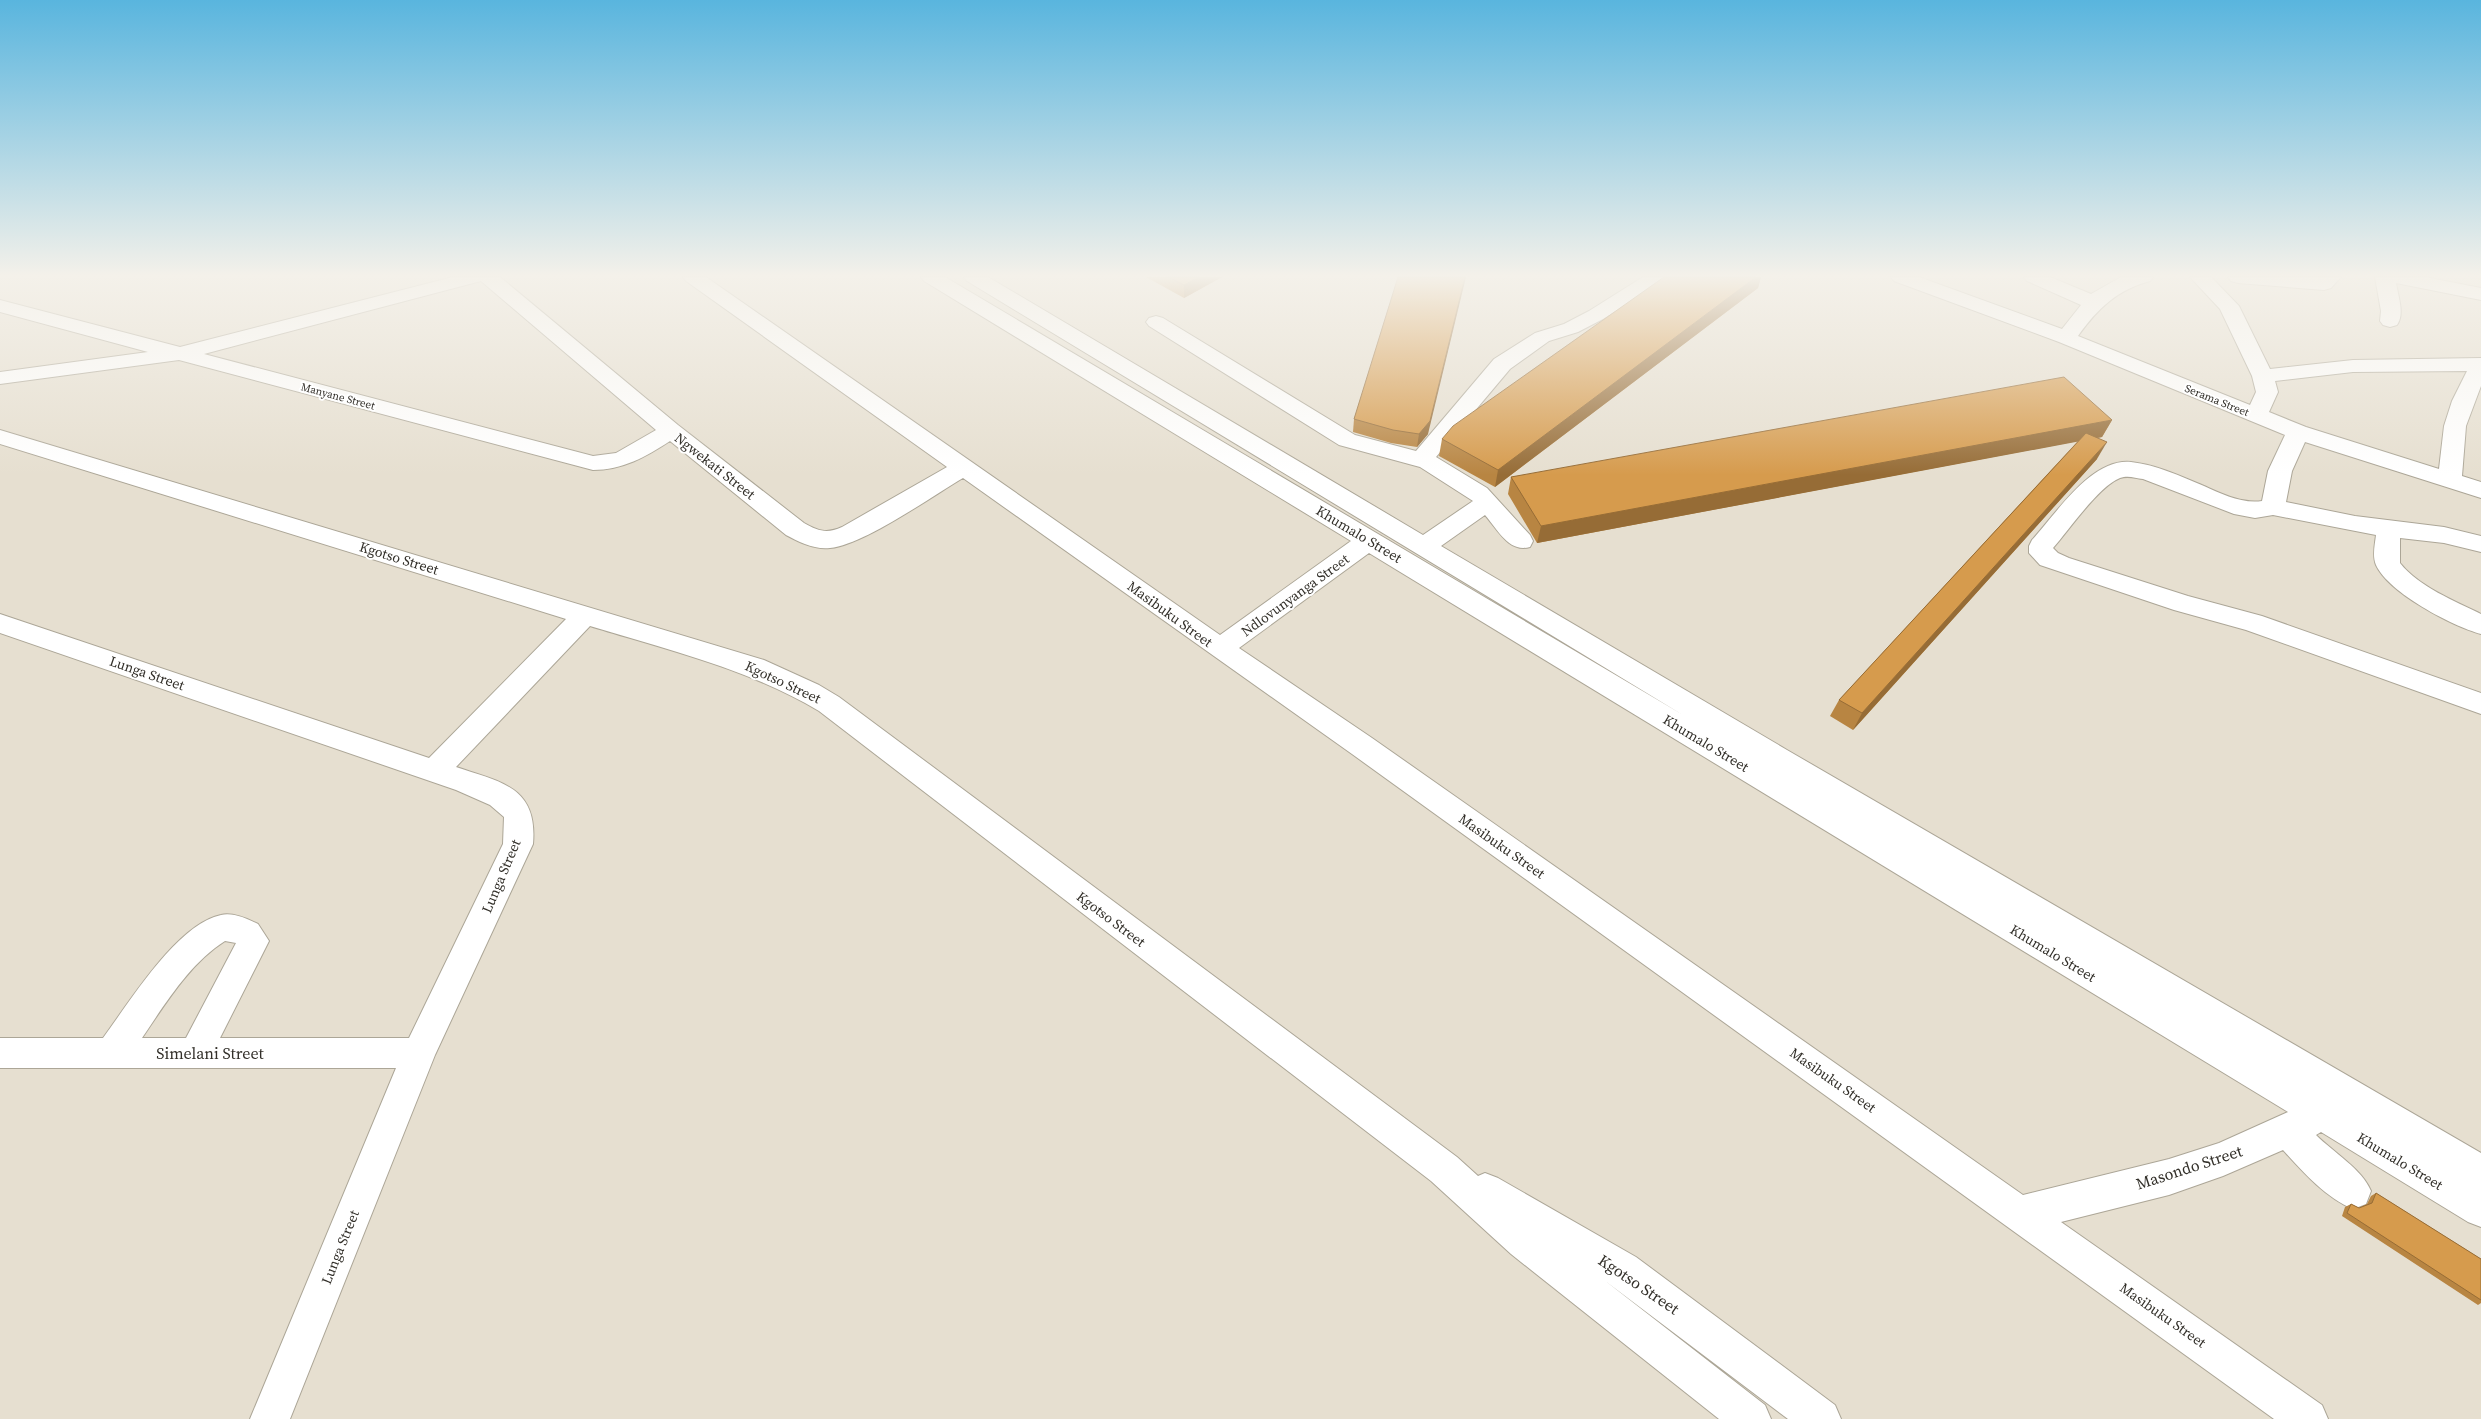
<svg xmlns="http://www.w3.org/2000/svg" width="2481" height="1419" font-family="'Source Serif 4',serif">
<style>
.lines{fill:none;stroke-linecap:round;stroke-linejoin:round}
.minor-casing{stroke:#aca697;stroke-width:2}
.minor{fill:#fff;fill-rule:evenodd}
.wall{fill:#b88542}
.shaded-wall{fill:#966c36}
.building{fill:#d69b4d;stroke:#966c36}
.labels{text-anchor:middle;stroke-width:4;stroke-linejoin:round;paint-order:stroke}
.far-street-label{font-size:11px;fill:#322f29;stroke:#fff}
.street-label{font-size:14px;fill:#322f29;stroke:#fff}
.near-street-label{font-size:16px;fill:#322f29;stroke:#fff}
</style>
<rect width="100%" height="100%" fill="#e6dfd0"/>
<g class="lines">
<defs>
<g id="minor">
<path d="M453 277H500L678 425 804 523C818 531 827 534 842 527L947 467 686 281 683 277H706L1220 635 1351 541 924 281 921 277H945L1683 715 967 281 964 277H988L1423 535 1473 501 1420 467 1339 445 1149 326 1146 322 1149 318 1156 316 1163 318 1355 435 1416 451 1494 359 1535 333 1564 324 1589 311 1643 277H1666L1663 281 1603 319 1578 332 1549 341 1510 369 1436 457 1487 488 1530 535 1533 541 1530 547C1509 553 1498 530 1485 515L1441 546 1787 750 2481 1153V1227L2468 1222 2321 1132 2316 1135C2333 1152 2362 1169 2371 1191L2366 1204 2353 1209C2325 1197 2303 1172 2283 1150L2223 1176 2169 1195 2061 1222 2322 1405 2328 1419H2274L1352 754 963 478C931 497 863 545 830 548 815 550 799 542 786 535L670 441C646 457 622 470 593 470L179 360 0 384V372L148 352 0 312V300L180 347ZM481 281 656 430 616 453 593 456 204 354ZM1369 553 2288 1112 2219 1143 2169 1159 2023 1195 1372 738 1239 648Z"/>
<path d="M1891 277H1919L2062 329 2081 305 2027 281 2024 277H2050L2091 294 2121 277H2153L2150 281C2117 290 2098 308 2078 336L2250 405 2256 392 2252 376 2220 309 2190 277H2211L2239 306 2270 369 2353 360 2481 358V386L2466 426 2462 476 2481 482V498L2305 442 2292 471 2286 502 2355 516 2444 527 2481 536V552L2444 543 2400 538V563C2419 587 2455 601 2481 614V634C2452 626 2389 593 2376 565 2372 556 2375 544 2376 535L2273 515 2255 518 2234 514 2143 479C2135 478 2128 475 2120 478 2099 486 2069 530 2053 548L2058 553 2069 558 2188 596 2262 616 2481 693V714L2246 630 2174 610 2040 565 2029 553V546L2032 540C2056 514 2091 458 2131 462 2157 465 2180 476 2204 486 2222 494 2242 504 2262 501L2268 471 2285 435 2059 342 1894 281ZM2467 371 2452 401 2444 426 2439 469 2306 427 2269 412 2278 392 2275 381 2353 372Z"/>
<path d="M2228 277H2341L2331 288 2324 290 2238 283 2231 281Z"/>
<path d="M2375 277H2425L2481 288V300L2396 283C2398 296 2405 314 2397 325L2390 327 2383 325 2380 321 2381 311Z"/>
<path d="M0 430 764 660 819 685 839 697 1457 1157 1478 1176 1485 1173 1498 1178 1636 1257 1835 1405 1841 1419H1788L1604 1280 1765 1405 1771 1419H1719L1511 1254 1431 1181 819 711C749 669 668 650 590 626L456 767C501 782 538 787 533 844L435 1055 290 1419H250L396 1068H0V1038H103C129 1003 177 924 221 915 233 912 248 919 258 924L269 941 220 1038H409L503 844 504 817 490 805 456 790 0 633V614L429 758 566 619 0 444ZM225 941 236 943 186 1038H142C165 1004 190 963 225 941Z"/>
</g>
</defs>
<use href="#minor" class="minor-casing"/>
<use href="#minor" class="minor"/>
</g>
<g class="wall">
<path d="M1146 277H1222L1184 298Z"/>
<path d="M1664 277H1761L1758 288 1495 487 1439 456 1442 439Z"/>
<path d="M1354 419 1428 434 1417 447 1391 443 1353 432Z"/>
<path d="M2112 420 2102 437 2097 438V459L1853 730 1830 716 1839 700 2078 441 1537 543 1508 494 1511 477Z"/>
<path d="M2376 1193 2481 1259V1303L2478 1305 2342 1216 2345 1207 2351 1204 2359 1208 2367 1204 2371 1196Z"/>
</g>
<g class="shaded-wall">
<path d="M1199 277H1222L1184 298V285Z"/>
<path d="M1465 277H1466L1428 434 1417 447 1419 434Z"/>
<path d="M1756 277H1761L1758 288 1495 487 1498 470Z"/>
<path d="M2112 420 2102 437 1537 543 1541 526Z"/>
<path d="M2107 442 2097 459 1853 730 1862 713Z"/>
</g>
<g class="building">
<path d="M1168 277H1199L1184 285Z"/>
<path d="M1398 277H1465L1430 421 1419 434 1393 430 1354 419Z"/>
<path d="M1664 277H1756L1498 470 1442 439 1453 426Z"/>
<path d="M2064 377 2112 420 1541 526 1511 477Z"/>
<path d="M2086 433 2107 442 1862 713 1839 700Z"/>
<path d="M2376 1193 2481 1259V1300L2347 1213 2351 1204 2359 1208 2372 1203Z"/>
</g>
<linearGradient id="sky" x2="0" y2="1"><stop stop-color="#59b5de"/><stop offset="0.58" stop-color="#f4f1ea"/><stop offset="1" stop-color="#f4f1ea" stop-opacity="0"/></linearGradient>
<rect width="2481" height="475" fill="url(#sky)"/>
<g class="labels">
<g class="far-street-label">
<text transform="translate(338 396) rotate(15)" y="4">Manyane Street</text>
<text transform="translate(2217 400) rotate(22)" y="4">Serama Street</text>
</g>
<g class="street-label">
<text transform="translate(715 466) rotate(38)" y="5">Ngwekati Street</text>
<text transform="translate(1359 534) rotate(31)" y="5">Khumalo Street</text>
<text transform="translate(399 558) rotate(17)" y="5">Kgotso Street</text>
<text transform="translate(1295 595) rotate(-36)" y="5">Ndlovunyanga Street</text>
<text transform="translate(1170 614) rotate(36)" y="5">Masibuku Street</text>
<text transform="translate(147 673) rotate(19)" y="5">Lunga Street</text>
<text transform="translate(783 682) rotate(25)" y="5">Kgotso Street</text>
<text transform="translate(1706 743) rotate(31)" y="5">Khumalo Street</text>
<text transform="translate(1502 846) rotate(35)" y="5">Masibuku Street</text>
<text transform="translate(501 876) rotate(-67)" y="5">Lunga Street</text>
<text transform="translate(1111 919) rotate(37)" y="5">Kgotso Street</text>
<text transform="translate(2053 953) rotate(31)" y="5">Khumalo Street</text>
<text transform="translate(1833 1080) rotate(35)" y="5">Masibuku Street</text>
<text transform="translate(2400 1161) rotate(31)" y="5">Khumalo Street</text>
<text transform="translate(340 1247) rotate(-68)" y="5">Lunga Street</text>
<text transform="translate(2163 1315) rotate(35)" y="5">Masibuku Street</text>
</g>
<g class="near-street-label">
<text x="210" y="1059">Simelani Street</text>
<text transform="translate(2189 1167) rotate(-18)" y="6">Masondo Street</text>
<text transform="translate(1639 1284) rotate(34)" y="6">Kgotso Street</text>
</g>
</g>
</svg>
